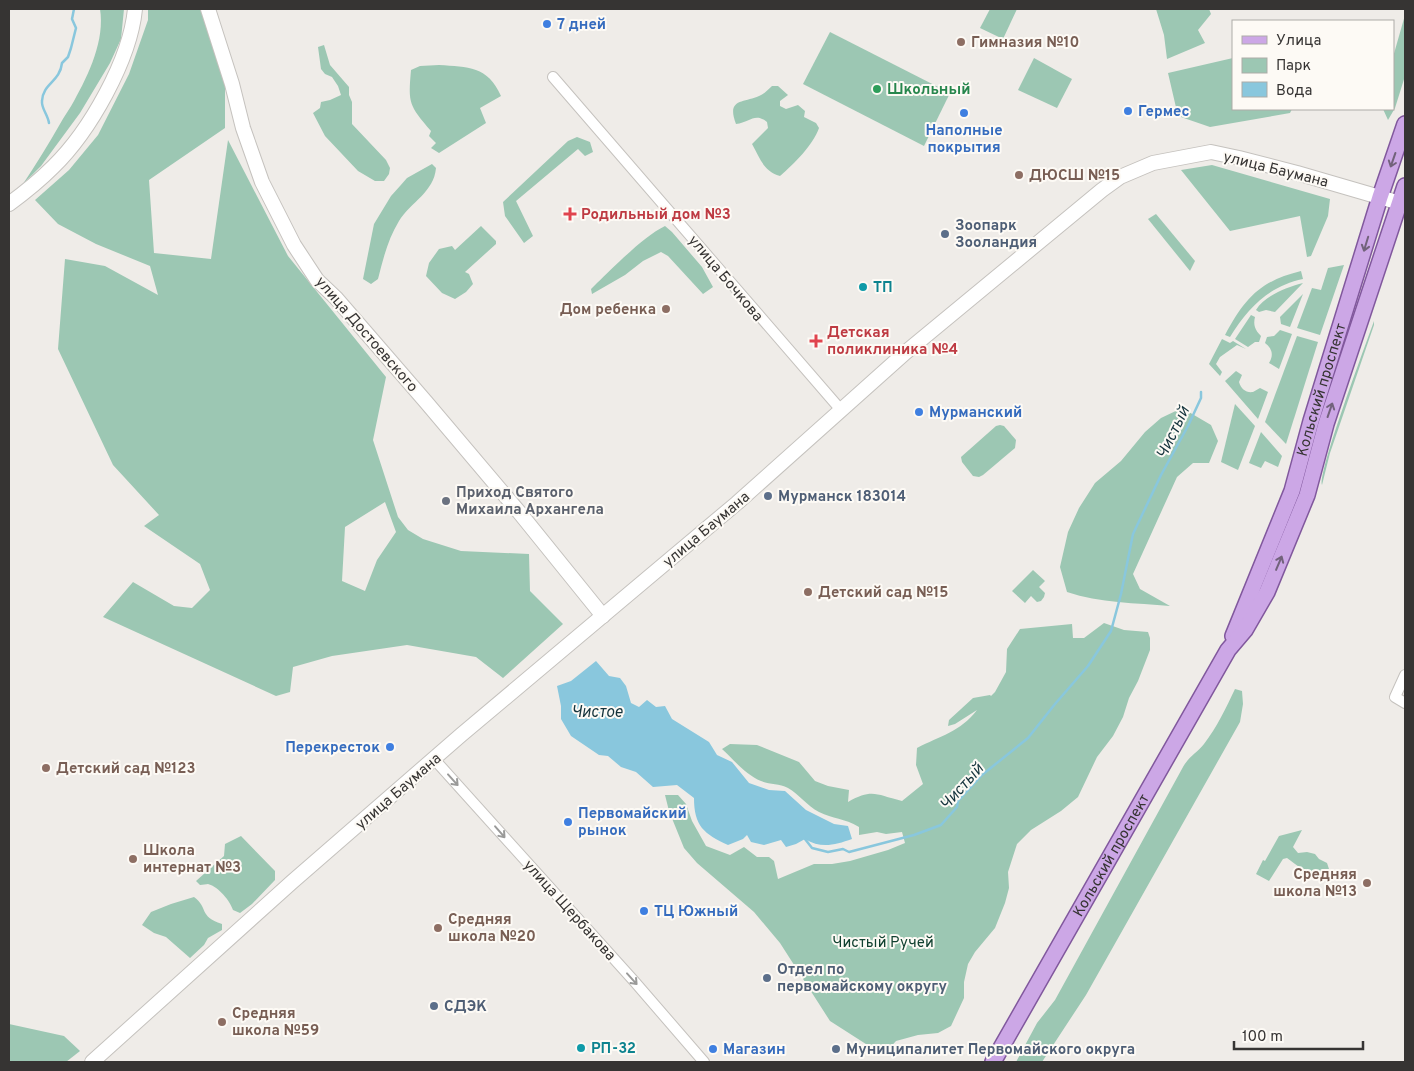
<svg xmlns="http://www.w3.org/2000/svg" width="1414" height="1071" font-family="Overpass,sans-serif">
<style>
.green{fill:#9cc7b3;fill-rule:evenodd}
.water{fill:#89c7dd}
.lines{fill:none;stroke-linecap:round;stroke-linejoin:round}
.stream{stroke:#89c7dd;stroke-width:2.5}
.street-casing{stroke:#c5c2be;stroke-width:12}
.secondary-casing{stroke:#c5c2be;stroke-width:16}
.primary-casing{stroke:#81589d;stroke-width:18}
.street{stroke:#fff;stroke-width:10}
.secondary{stroke:#fff;stroke-width:14}
.primary{stroke:#cca7e6;stroke-width:15}
.oneway{stroke:#72627b}
.oneway2{stroke:#9a9a99}
.shop-dot{fill:#3f7fe0;stroke:#fdfaf5;stroke-width:2}
.education-dot{fill:#8d6e63;stroke:#fdfaf5;stroke-width:2}
.leisure-dot{fill:#2e9e5b;stroke:#fdfaf5;stroke-width:2}
.health-dot{fill:#e0444e;stroke:#fdfaf5;stroke-width:2}
.service-dot{fill:#5c6f8a;stroke:#fdfaf5;stroke-width:2}
.culture-dot{fill:#0f9aa8;stroke:#fdfaf5;stroke-width:2}
.worship-dot{fill:#6b7280;stroke:#fdfaf5;stroke-width:2}
.labels{text-anchor:middle;stroke-width:4;stroke-linejoin:round;paint-order:stroke}
.shop-label{font-size:15px;font-weight:bold;fill:#366cbe;stroke:#fdfaf5;text-anchor:start}
.education-label{font-size:15px;font-weight:bold;fill:#785e54;stroke:#fdfaf5;text-anchor:start}
.leisure-label{font-size:15px;font-weight:bold;fill:#27864d;stroke:#fdfaf5;text-anchor:start}
.street-label{font-size:15px;fill:#363433;stroke:#fdfaf5}
.health-label{font-size:15px;font-weight:bold;fill:#be3a42;stroke:#fdfaf5;text-anchor:start}
.service-label{font-size:15px;font-weight:bold;fill:#4e5e75;stroke:#fdfaf5;text-anchor:start}
.culture-label{font-size:15px;font-weight:bold;fill:#0d838f;stroke:#fdfaf5;text-anchor:start}
.worship-label{font-size:15px;font-weight:bold;fill:#5b616d;stroke:#fdfaf5;text-anchor:start}
.park-label{font-size:15px;fill:#114130;stroke:#fdfaf5}
.water-label{font-size:16px;font-style:italic;fill:#15343d;stroke:#fdfaf5}
</style>
<rect width="100%" height="100%" fill="#efece8"/>
<g class="green">
<path d="M100 9H124L121 39 110 63 80 113 41 166 23 184C36 164 48 145 60 124 64 116 70 109 74 101 89 74 105 40 100 9Z"/>
<path d="M148 9H200L206 22 225 81V128L149 180 154 253 211 259 228 140 288 256 386 377 373 440 398 517 408 530 423 539 461 551 529 554 530 591 563 624 503 678 476 657 407 645 332 656 293 667 290 692 276 696 103 617 133 582 174 606 192 608 210 590 200 564 144 526 159 515 113 465 58 349 65 259 105 266 158 295 150 266 96 244 58 224 35 200 69 170 98 135 129 74 148 20ZM385 502 396 532 377 560 365 591 342 581 345 527Z"/>
<path d="M990 9H1017L1003 39 980 28Z"/>
<path d="M1156 9H1209L1211 14 1198 30 1205 43 1167 59 1164 35Z"/>
<path d="M1405 15V76L1395 108 1388 120 1383 109H1393V57Z"/>
<path d="M830 32 950 93 924 146 803 84Z"/>
<path d="M324 45 330 65 349 87V95L352 102V124L386 160 390 168 389 174 384 181H375L358 171 325 136 313 113 320 108 321 102 330 100 341 95 338 86 332 77 325 74 321 69 318 47Z"/>
<path d="M1034 58 1072 79 1057 108 1018 90Z"/>
<path d="M1233 58V109H1292L1290 113 1210 127 1178 116 1168 73Z"/>
<path d="M439 65C468 67 488 66 501 96L480 108 486 123 439 153 431 148 436 143 429 136 431 131C409 105 408 104 411 70L420 66Z"/>
<path d="M772 86H778L788 95 780 101V106L786 109 798 105 805 111 804 117 816 123 819 128C813 145 794 164 780 176 763 171 760 158 752 144L768 128 767 122C755 112 750 122 736 124 726 98 744 103 759 96 764 94 768 90 772 86Z"/>
<path d="M577 137 590 142 593 152 585 156 578 149 516 201 533 236 524 243 505 216 503 202 568 141Z"/>
<path d="M432 164 436 168C434 192 411 202 399 221 388 239 383 259 378 279L371 284 363 279 374 224 391 196 400 186 407 178Z"/>
<path d="M1212 165 1330 199 1328 216 1311 256 1307 257 1300 216 1230 231 1181 170Z"/>
<path d="M1156 214 1195 261 1190 271 1148 219Z"/>
<path d="M481 226 496 241V244L465 272 469 274 473 284 466 292 455 299 442 293 426 276 429 263 439 249 452 246 455 250Z"/>
<path d="M665 226 672 232 702 267 713 287 703 294 668 256 661 252 643 261 625 275 592 294 591 289 597 283C615 266 644 236 665 226Z"/>
<path d="M1344 265 1320 335 1297 328 1312 288 1321 290 1328 268Z"/>
<path d="M1301 271 1303 279C1269 286 1248 308 1230 337L1225 335C1245 298 1260 281 1301 271Z"/>
<path d="M1303 283 1275 312 1266 310 1259 312 1256 310C1264 296 1287 287 1303 283Z"/>
<path d="M1303 294 1290 327 1281 324 1280 317Z"/>
<path d="M1251 315 1255 317C1253 325 1255 330 1261 336L1259 342H1255L1248 347 1235 339Z"/>
<path d="M1374 321V325L1330 453 1322 485C1318 471 1366 344 1374 321Z"/>
<path d="M1280 330 1292 334 1279 369 1269 363C1274 355 1272 348 1265 343L1267 337 1274 336Z"/>
<path d="M1297 336 1318 342 1286 444 1265 422Z"/>
<path d="M1222 339 1230 343 1233 341 1246 349 1237 345 1220 357 1216 364 1222 372 1220 376 1209 364Z"/>
<path d="M1236 371 1242 375 1239 382C1241 389 1246 393 1253 392L1260 388 1268 392 1258 419 1225 381Z"/>
<path d="M1235 404 1255 426 1238 470 1221 462Z"/>
<path d="M1182 408 1211 425 1218 441 1209 463H1193L1177 477 1133 574 1140 589 1170 606C1136 603 1100 603 1067 592L1060 567 1068 532 1079 508 1095 483 1121 461 1145 432 1161 418Z"/>
<path d="M1000 425 1004 426 1016 440 1015 448 983 475 979 477 973 476 962 462 961 457 996 426Z"/>
<path d="M1261 432 1282 456 1278 467 1265 461 1261 468 1249 463Z"/>
<path d="M1033 570 1045 581 1039 587 1045 593 1044 597 1041 601 1037 602 1031 596 1025 603 1012 591Z"/>
<path d="M1104 623 1124 630 1148 632 1150 638V650L1138 681 1129 698 1123 717 1113 736 1097 757 1078 797 1061 811 1031 830 1017 844 1008 872 1009 888 1005 903 995 928 975 952 968 964 964 982V998L951 1026 938 1033 918 1035 896 1041 887 1051 869 1046 830 1021 780 943 754 912 697 863 684 848 669 811 665 795H678L686 804 692 821 706 846 730 855 744 847 757 857H769L774 861 778 879 814 864H832L850 861 888 850 905 843 902 832 886 834 877 832 859 835V827C844 818 833 819 819 812 807 806 799 794 788 788 779 783 770 785 761 781 746 775 734 760 722 749L730 744 757 745 799 762 815 781 828 786 849 790 848 802C873 788 876 795 902 801L923 784 916 765 917 748C940 736 960 732 977 710L955 724 948 726 949 720 973 698 990 695 991 696 995 692 1006 672 1007 649 1020 629 1072 624 1073 638H1084Z"/>
<path d="M1235 689 1242 691 1243 704 1240 722 1086 995 1042 1062H1016L1037 1023 1055 1000 1183 767C1190 755 1197 753 1204 744 1217 727 1226 708 1235 689Z"/>
<path d="M1302 830 1293 847 1298 853 1307 852 1315 854 1319 859 1327 863 1329 869C1312 879 1301 868 1287 858L1283 859 1269 881 1256 874 1263 860 1265 861 1279 836Z"/>
<path d="M241 836 275 871V880L252 904 240 913 233 910C230 901 219 887 208 884 206 884 203 885 200 885L196 881 224 856 225 844Z"/>
<path d="M194 897C209 908 198 916 222 924V930L208 938 204 945 190 958 166 937 154 933 142 925 151 912 171 904Z"/>
<path d="M9 1024 64 1036 80 1051 66 1062H9Z"/>
</g>
<path class="water" d="M596 661 609 676 620 678 626 686 631 703 639 707 647 700 656 707 665 706 672 719 709 742 717 755 732 762 749 783 769 790 785 791 806 810 834 824 848 826 852 839C835 845 821 849 805 839L796 844 786 847 781 840 764 845 751 842 747 835 743 839 728 845C704 834 694 826 694 798L677 785 653 787 636 772 621 767 608 756 599 755 571 736 561 719V706L557 686 571 681Z"/>
<g class="lines">
<g class="stream">
<path d="M49 123C48 115 41 108 42 101 43 83 60 82 62 63L68 57 71 48 76 28 72 19 74 9"/>
<path d="M805 839 812 848 828 852 843 849 849 852 914 835 941 825 957 807 958 801 982 775 1028 738 1055 704 1088 666 1111 631 1121 594 1133 534 1161 475 1188 426 1201 398V392"/>
</g>
<defs>
<g id="street">
<path d="M553 77 841 410"/>
<path d="M1405 675 1395 697 1405 703"/>
<path d="M434 759 634 981 704 1062"/>
</g>
<g id="secondary">
<path d="M208 9 232 84 243 128 262 182 294 245 317 280 336 298 426 402 519 512 603 616"/>
<path d="M9 204C24 193 39 181 53 167 90 131 130 60 135 9"/>
<path d="M92 1062 292 882 461 735 737 503 906 352 1102 190 1120 177 1153 163 1211 152 1239 158 1297 173 1400 203"/>
</g>
<g id="primary">
<path id="s1" d="M1233 636 1292 491 1311 421 1380 197 1405 124"/>
<path id="s2" d="M993 1062 1228 650 1245 630 1267 592 1307 495 1326 424 1405 186"/>
</g>
</defs>
<use href="#street" class="street-casing"/>
<use href="#secondary" class="secondary-casing"/>
<use href="#primary" class="primary-casing"/>
<use href="#street" class="street"/>
<use href="#secondary" class="secondary"/>
<use href="#primary" class="primary"/>
</g>
<defs><path id="oneway-shaft" d="M-6 0H5M1.5-3L5.5 0L1.5 3" fill="none" stroke-width="1.6" stroke-linecap="round" stroke-linejoin="round" transform="scale(1.25)"/></defs>
<g class="oneway">
<use href="#oneway-shaft" transform="translate(1393 160) rotate(109)"/>
<use href="#oneway-shaft" transform="translate(1366 244) rotate(107)"/>
<use href="#oneway-shaft" transform="translate(1330 410) rotate(-71)"/>
<use href="#oneway-shaft" transform="translate(1279 563) rotate(-67)"/>
</g>
<g class="oneway2">
<use href="#oneway-shaft" transform="translate(453 780) rotate(48)"/>
<use href="#oneway-shaft" transform="translate(500 832) rotate(49)"/>
<use href="#oneway-shaft" transform="translate(632 979) rotate(48)"/>
</g>
<g class="shop-dot">
<circle cx="547" cy="24" r="5"/>
<circle cx="1128" cy="111" r="5"/>
<circle cx="964" cy="113" r="5"/>
<circle cx="919" cy="412" r="5"/>
<circle cx="390" cy="747" r="5"/>
<circle cx="568" cy="822" r="5"/>
<circle cx="644" cy="911" r="5"/>
<circle cx="713" cy="1049" r="5"/>
</g>
<g class="education-dot">
<circle cx="961" cy="42" r="5"/>
<circle cx="1019" cy="175" r="5"/>
<circle cx="666" cy="309" r="5"/>
<circle cx="808" cy="592" r="5"/>
<circle cx="46" cy="768" r="5"/>
<circle cx="133" cy="859" r="5"/>
<circle cx="1367" cy="883" r="5"/>
<circle cx="438" cy="928" r="5"/>
<circle cx="222" cy="1022" r="5"/>
</g>
<circle class="leisure-dot" cx="877" cy="89" r="5"/>
<g class="health-dot">
<path d="M567.5 206.5h5v5h5v5h-5v5h-5v-5h-5v-5h5z"/>
<path d="M813.5 333.5h5v5h5v5h-5v5h-5v-5h-5v-5h5z"/>
</g>
<g class="service-dot">
<circle cx="945" cy="234" r="5"/>
<circle cx="768" cy="496" r="5"/>
<circle cx="767" cy="978" r="5"/>
<circle cx="434" cy="1006" r="5"/>
<circle cx="836" cy="1049" r="5"/>
</g>
<g class="culture-dot">
<circle cx="863" cy="287" r="5"/>
<circle cx="581" cy="1048" r="5"/>
</g>
<circle class="worship-dot" cx="446" cy="501" r="5"/>
<g class="labels">
<g class="shop-label">
<text x="557" y="29">7 дней</text>
<text x="1138" y="116">Гермес</text>
<text x="964" y="135" text-anchor="middle">Наполные<tspan x="964" dy="17">покрытия</tspan></text>
<text x="929" y="417">Мурманский</text>
<text x="380" y="752" text-anchor="end">Перекресток</text>
<text x="578" y="818">Первомайский<tspan x="578" dy="17">рынок</tspan></text>
<text x="654" y="916">ТЦ Южный</text>
<text x="723" y="1054">Магазин</text>
</g>
<g class="education-label">
<text x="971" y="47">Гимназия №10</text>
<text x="1029" y="180">ДЮСШ №15</text>
<text x="656" y="314" text-anchor="end">Дом ребенка</text>
<text x="818" y="597">Детский сад №15</text>
<text x="56" y="773">Детский сад №123</text>
<text x="143" y="855">Школа<tspan x="143" dy="17">интернат №3</tspan></text>
<text x="1357" y="879" text-anchor="end">Средняя<tspan x="1357" dy="17">школа №13</tspan></text>
<text x="448" y="924">Средняя<tspan x="448" dy="17">школа №20</tspan></text>
<text x="232" y="1018">Средняя<tspan x="232" dy="17">школа №59</tspan></text>
</g>
<g class="leisure-label">
<text x="887" y="94">Школьный</text>
</g>
<g class="street-label">
<text transform="translate(1276 169) rotate(14)" y="5">улица Баумана</text>
<text transform="translate(726 278) rotate(50)" y="5">улица Бочкова</text>
<text transform="translate(367 334) rotate(49)" y="5">улица Достоевского</text>
<text dy="5" stroke="none"><textPath href="#s1" startOffset="262">Кольский проспект</textPath></text>
<text transform="translate(706 529) rotate(-40)" y="5">улица Баумана</text>
<text transform="translate(398 791) rotate(-41)" y="5">улица Баумана</text>
<text dy="5" stroke="none"><textPath href="#s2" startOffset="238">Кольский проспект</textPath></text>
<text transform="translate(570 910) rotate(48)" y="5">улица Щербакова</text>
</g>
<g class="health-label">
<text x="581" y="219">Родильный дом №3</text>
<text x="827" y="337">Детская<tspan x="827" dy="17">поликлиника №4</tspan></text>
</g>
<g class="service-label">
<text x="955" y="230">Зоопарк<tspan x="955" dy="17">Зооландия</tspan></text>
<text x="778" y="501">Мурманск 183014</text>
<text x="777" y="974">Отдел по<tspan x="777" dy="17">первомайскому округу</tspan></text>
<text x="444" y="1011">СДЭК</text>
<text x="846" y="1054">Муниципалитет Первомайского округа</text>
</g>
<g class="culture-label">
<text x="873" y="292">ТП</text>
<text x="591" y="1053">РП-32</text>
</g>
<g class="worship-label">
<text x="456" y="497">Приход Святого<tspan x="456" dy="17">Михаила Архангела</tspan></text>
</g>
<g class="park-label">
<text x="883" y="947">Чистый Ручей</text>
</g>
<g class="water-label">
<text transform="translate(1172 432) rotate(-64)" y="6">Чистый</text>
<text x="597" y="717">Чистое</text>
<text transform="translate(961 786) rotate(-48)" y="6">Чистый</text>
</g>
</g>
<rect width="1414" height="1071" fill="none" stroke="#363433" stroke-width="20"/>
<rect x="1232" y="20" width="162" height="90" fill="#fdfaf5" stroke="#adaba7"/>
<rect x="1242" y="36" width="25" height="8" fill="#cca7e6" stroke="#adaba7"/>
<text x="1276" y="45" font-size="15" fill="#363433">Улица</text>
<rect x="1242" y="58" width="25" height="15" fill="#9cc7b3" stroke="#adaba7"/>
<text x="1276" y="70" font-size="15" fill="#363433">Парк</text>
<rect x="1242" y="82" width="25" height="15" fill="#89c7dd" stroke="#adaba7"/>
<text x="1276" y="95" font-size="15" fill="#363433">Вода</text>
<path d="M1234 1041v8h129v-8" fill="none" stroke="#363433" stroke-width="2.5"/>
<text x="1242" y="1041" font-size="15" fill="#363433" stroke="#fdfaf5" stroke-width="4" paint-order="stroke">100 m</text>
</svg>
